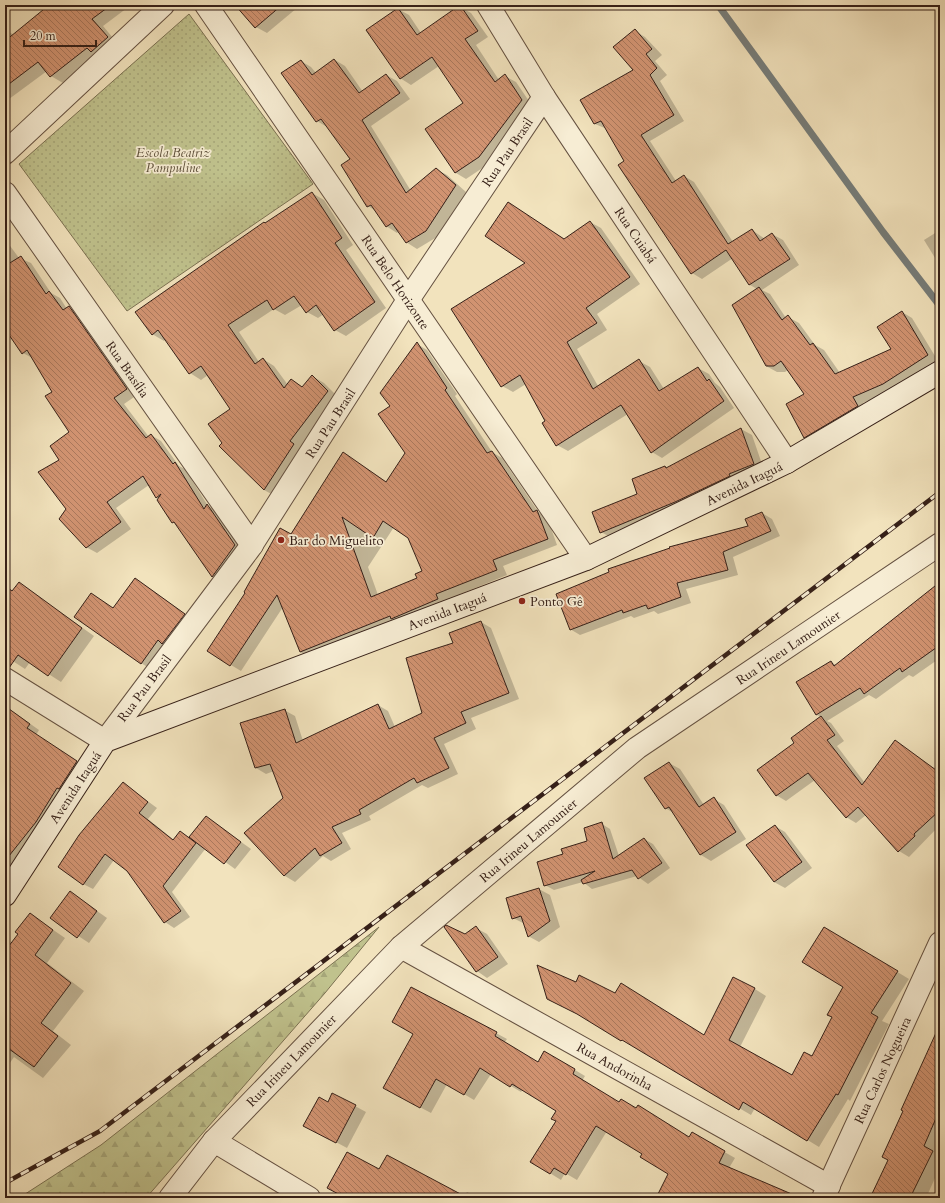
<svg xmlns="http://www.w3.org/2000/svg" width="945" height="1203" font-family="Cardo,serif">
<style>
.forest{fill:url(#forest-firs);stroke:#7b7152}
.park{fill:url(#park-dots);stroke:#7b7152}
.shadow{fill:#0003;fill-rule:evenodd}
.lines{fill:none;stroke-linecap:round;stroke-linejoin:round}
.stream{stroke:#767d7a;stroke-width:7}
.building{fill:url(#building-back-hatch);stroke:#362018;fill-rule:evenodd}
.street-casing{stroke:#655141;stroke-width:24}
.secondary-casing{stroke:#362018;stroke-width:24}
.street{stroke:#f7edd4;stroke-width:22}
.secondary{stroke:#f7edd4;stroke-width:22}
.rail-casing{stroke:#362018;stroke-width:4.5}
.rail{stroke:#f7edd4;stroke-width:3;stroke-dasharray:9;stroke-linecap:butt}
.poi-dot{fill:#8f2418;stroke:#f7edd4;stroke-width:1.5}
.labels{text-anchor:middle;stroke-width:3.5;stroke-linejoin:round;paint-order:stroke}
.park-label{font-size:13px;font-style:italic;fill:#5f513b;stroke:#f7edd4}
.street-label{font-size:13px;fill:#362018;stroke:#f7edd4}
.poi-label{font-size:13px;fill:#362018;stroke:#f7edd4;text-anchor:start}
</style>
<defs>
<pattern id="forest-firs" width="22" height="20" patternUnits="userSpaceOnUse"><rect width="22" height="20" fill="#c0c28d"/><path d="M5 1l3.5 6h-7zM16 11l3.5 6h-7z" fill="#a6a679"/></pattern>
<pattern id="park-dots" width="8" height="8" patternUnits="userSpaceOnUse"><rect width="8" height="8" fill="#c0c28d"/><path d="M2 2h.1M6 6h.1" fill="none" stroke="#a6a679" stroke-width="1.8" stroke-linecap="round"/></pattern>
<pattern id="building-back-hatch" width="6" height="6" patternUnits="userSpaceOnUse"><rect width="6" height="6" fill="#d19371"/><path d="M-1 5l2 2M0 0l6 6M5-1l2 2" fill="none" stroke="#aa785c"/></pattern>
</defs>
<rect width="100%" height="100%" fill="#f2e3bd"/>
<filter id="stains"><feTurbulence type="fractalNoise" baseFrequency=".005" numOctaves="4"/><feColorMatrix values="0 0 0 0 .2 0 0 0 0 .09 0 0 0 0 .02 0 0 0 .5 -.17"/></filter>
<radialGradient id="worn" r=".72"><stop offset=".6" stop-color="#630" stop-opacity="0"/><stop offset="1" stop-color="#630" stop-opacity=".3"/></radialGradient>
<path class="forest" d="M379 927 325 993 146 1198H19L101 1145Z"/>
<path class="park" d="M189 14 313 184 127 311 19 164Z"/>
<g class="shadow">
<path d="M51 5H131L103 26 118 44 98 55 63 83 51 76 47 71 5 102V31L6 30 14 35Z"/>
<path d="M237 5H295L297 8 267 33 256 27Z"/>
<path d="M578 5H592L587 10Z"/>
<path d="M460 7 471 13 488 37 476 45 499 80 505 76 516 82 533 107 490 163 466 179 456 173 426 130 465 103 439 66 411 85 400 78 398 9 409 15 421 33Z"/>
<path d="M635 31 645 37 662 55 655 61 667 75 660 81 684 121 650 141 676 181 684 176 694 182 733 242 752 230 765 239 772 234 783 240 799 265 762 290 770 294 786 318 788 317 799 323 815 345 824 350 840 373 892 350 902 312 912 318 938 361 894 389 863 403 868 412 815 443 805 437V394L788 370 785 372H777L766 366 757 289 750 285 733 258 702 279 692 273 607 129 595 124 581 101 634 70Z"/>
<path d="M335 60 345 66 363 92 386 75 397 81 410 99 371 126 411 191 436 169 447 175 466 192 437 237 417 249 406 242 399 231 397 233 386 226 376 211 368 206 343 165 351 160 327 127 317 121 301 61 311 67 316 73Z"/>
<path d="M312 193 324 200 353 245 346 250 386 308 346 336 335 330 324 314 318 318 307 312 302 305 285 315 274 309 239 332 259 362 263 359 274 366 288 385 292 380 303 387 312 376 324 383 339 398 275 496 264 490 221 446 223 443 231 409 208 375 201 380 190 373 166 339 164 341 152 334 266 224Z"/>
<path d="M508 203 565 240 590 222 601 228 640 284 597 314 607 330 577 349 598 386 639 361 650 367 664 389 698 368 709 374 715 383 720 387 734 408 662 458 652 452 628 414 568 451 557 445 526 384 513 392 502 386 527 263Z"/>
<path d="M940 230V266L924 240Z"/>
<path d="M5 239 19 258 31 263 51 293 60 298 67 309 69 307 79 313 137 395 124 404 149 437 151 435 161 441 179 466 185 469 208 506 218 511 245 551 222 582 212 576 179 526 173 522 149 485 116 508 131 529 97 553 86 547 61 460 71 433 53 392 34 359 23 353 5 328Z"/>
<path d="M417 344 427 350 457 394 455 396 492 452 502 458 539 513 547 517 557 545 503 566 507 575 446 600 448 605 311 658 300 652 283 607 241 671 231 665 291 536 354 460 387 482 407 453 391 406ZM394 527 409 538 423 572 418 578 378 595 368 567Z"/>
<path d="M741 429 752 435 764 470 612 538 601 532 665 467 667 468Z"/>
<path d="M762 513 772 519 780 536 733 557 738 575 686 589 691 603 658 614 654 611 634 618 631 616 580 635 570 629 750 527Z"/>
<path d="M940 579V658L913 677 909 675 876 699 869 695 827 721 831 723 844 741 837 746 865 783 895 742 940 772V825L909 857 899 851 866 815 856 823 846 817 815 780 786 801 776 795 796 744 821 717 817 715 797 682 831 662 836 665 939 584 937 581Z"/>
<path d="M19 583 94 636 61 682 30 662 25 669 5 656V585L13 591Z"/>
<path d="M146 586 195 621 152 670 141 663 91 594 114 609Z"/>
<path d="M481 622 491 628 519 699 471 718 476 729 444 744 458 774 428 788 422 785 369 816 371 820 342 833 351 849 331 861 323 856 295 882 285 876 246 833 284 798 274 771 266 774 256 768 284 710 295 716 303 741 378 705 388 711 395 727 424 714 454 643Z"/>
<path d="M5 706 39 730 36 735 86 767 5 881Z"/>
<path d="M669 763 680 769 704 805 714 799 724 805 746 839 711 861 701 855 674 813 665 808Z"/>
<path d="M123 783 157 808 148 819 174 840 180 832 190 838 206 817 251 849 235 869 206 848 172 892 190 917 174 928 165 922 127 870 114 860 93 889 83 884Z"/>
<path d="M602 824 610 829 619 856 644 839 653 844 670 868 648 884 637 876 592 889 583 882 554 890 545 885 564 854 589 841Z"/>
<path d="M775 826 785 832 812 868 785 888 774 882Z"/>
<path d="M539 889 550 895 560 927 539 942 528 936 525 924 513 918 507 899Z"/>
<path d="M70 892 107 918 89 943 51 918Z"/>
<path d="M30 914 65 938 47 963 84 991 53 1031 71 1045 43 1078 14 1057 5 1070V953L20 934Z"/>
<path d="M476 928 487 934 508 964 487 978 477 971 465 935Z"/>
<path d="M836 935 909 979 882 1021 889 1024 850 1101 848 1099 819 1147 755 1108 751 1115 585 1018 704 1036 755 989 766 996 740 1047 792 1076 812 1057 833 1017 844 987Z"/>
<path d="M496 1033 507 1039 504 1043 538 1063 545 1052 585 1076 582 1081 620 1103 690 1138 693 1134 735 1158 729 1168 795 1198H708L643 1153 607 1131 577 1180 565 1173 561 1180 532 1162 557 1121 558 1110 523 1089 521 1092 491 1074 474 1100 447 1084 431 1113 395 1094Z"/>
<path d="M940 1045V1167L926 1198H871Z"/>
<path d="M333 1094 366 1112 347 1148 315 1131Z"/>
<path d="M379 1171 464 1197 467 1192 478 1198H347Z"/>
</g>
<g class="lines">
<path class="stream" d="M718 5 883 232 940 306"/>
</g>
<g class="building">
<path d="M49 5H111L92 19 108 37 91 52 87 48 50 77 38 62 5 87V41Z"/>
<path d="M235 5H282L255 28Z"/>
<path d="M460 5 478 31 465 39 495 82 505 74 522 100 479 157 455 173 425 129 463 103 432 57 400 79 366 30 398 8 417 35Z"/>
<path d="M635 29 652 49 646 54 657 68 650 75 674 115 641 135 672 183 684 175 728 244 752 229 760 241 772 233 790 259 749 285 726 250 691 274 618 165 624 161 601 121 594 124 580 100 633 70 613 47Z"/>
<path d="M334 59 359 93 386 74 400 93 362 120 406 193 436 168 456 185 426 231 406 243 392 223 386 227 371 205 367 207 341 165 350 159 321 119 316 122 281 73 301 60 312 75Z"/>
<path d="M312 192 342 238 335 243 375 302 334 331 316 305 306 313 294 296 273 310 267 300 228 325 255 364 263 358 284 388 291 379 302 387 312 375 328 391 290 441 294 444 264 490 219 446 222 443 208 424 230 409 201 366 189 374 158 330 152 335 135 312 264 222 265 223Z"/>
<path d="M508 202 564 239 590 221 630 277 586 308 597 323 567 342 593 389 639 359 659 391 698 367 707 381 709 379 724 401 651 453 621 405 556 446 542 423 545 421 520 375 501 387 451 309 525 263 485 236Z"/>
<path d="M21 256 46 294 49 291 63 310 69 306 127 389 114 398 146 438 151 434 173 464 175 462 204 509 207 504 235 545 212 577 174 522 172 523 157 500 161 494 156 498 143 476 107 502 121 522 86 548 59 519 66 509 38 472 59 460 50 446 69 432 45 396 52 392 27 350 22 354 5 329V266Z"/>
<path d="M759 287 782 320 788 315 810 345 813 343 835 374 891 349 877 327 902 311 928 355 883 384 853 397 858 406 804 438 786 404 804 394 781 361 774 366H766L732 305Z"/>
<path d="M417 342 447 388 445 390 487 453 492 451 533 512 537 510 548 539 493 560 497 570 436 594 438 599 391 619 390 616 300 652 277 595 230 666 207 651 245 593 244 592 280 528 291 534 343 452 386 482 405 453 378 414 390 406 380 393ZM342 517 373 538 383 521 408 538 422 571 415 574 417 578 371 597Z"/>
<path d="M741 428 754 464 729 474 730 476 675 502 600 533 592 512 637 494 632 479 665 466 666 468Z"/>
<path d="M762 512 771 531 723 552 728 570 677 583 681 597 648 609 646 605 623 613 622 610 570 630 556 594 609 572 608 569 670 548 669 547 748 526 745 519Z"/>
<path d="M135 578 185 614 162 644 158 640 141 664 74 617 91 593 113 608Z"/>
<path d="M19 582 82 628 48 676 18 655 9 668 5 667V586L12 591Z"/>
<path d="M940 582V645L902 672 900 668 864 694 860 688 816 715 796 682 831 661 834 666Z"/>
<path d="M481 621 509 693 461 712 466 723 434 738 449 768 417 783 414 778 359 810 361 814 332 827 342 843 320 856 315 848 284 876 244 833 283 798 270 764 255 768 240 723 285 709 296 743 378 704 389 729 422 713 406 658 453 643 449 633Z"/>
<path d="M5 706 30 724 27 728 77 761 59 789 57 788 36 822 5 861Z"/>
<path d="M821 716 835 735 827 740 862 785 895 740 940 773V810L914 834 915 836 898 852 858 807 846 818 808 773 776 796 757 770 794 743 791 738Z"/>
<path d="M669 762 699 807 714 797 736 832 700 855 669 807 665 809 644 778Z"/>
<path d="M123 782 148 802 139 813 173 840 180 831 196 843 163 886 181 911 164 923 127 871 105 854 83 885 58 867 79 835Z"/>
<path d="M206 816 241 842 224 864 189 837Z"/>
<path d="M602 822 613 859 644 838 662 863 638 879 632 870 583 884 581 880 595 871 544 886 537 862 563 854 561 849 587 841 584 828Z"/>
<path d="M775 825 802 862 774 882 746 845Z"/>
<path d="M539 888 550 921 528 937 521 916 512 919 506 898Z"/>
<path d="M70 891 97 911 77 938 50 918Z"/>
<path d="M30 913 53 930 35 955 71 983 41 1023 58 1036 34 1067 5 1046V951L18 934 15 932Z"/>
<path d="M446 925 465 934 476 926 498 957 476 972 444 927Z"/>
<path d="M824 927 898 971 871 1013 878 1017 838 1095 836 1094 807 1141 743 1102 739 1110 622 1040 621 1041 577 1014 547 999 537 965 576 982 579 975 615 993 621 983 704 1035 733 977 755 988 729 1040 792 1075 804 1052 812 1056 832 1017 827 1015 843 987 802 962Z"/>
<path d="M411 987 497 1032 495 1036 538 1062 544 1051 575 1069 573 1074 619 1102 621 1099 636 1108 638 1105 689 1137 692 1132 725 1151 719 1163 801 1198H656L668 1174 640 1157 642 1154 596 1126 566 1175 554 1168 550 1174 530 1162 556 1121 551 1119 556 1111 512 1084 510 1087 480 1068 464 1095 436 1079 420 1108 383 1088 413 1034 392 1022Z"/>
<path d="M940 1024V1109L924 1146 933 1151 910 1198H870L888 1160 882 1157 903 1111 901 1110Z"/>
<path d="M332 1093 356 1105 336 1143 303 1126 319 1097 328 1102Z"/>
<path d="M347 1152 379 1169 387 1155 468 1198H346L327 1188Z"/>
</g>
<g class="lines">
<defs>
<g id="street">
<path d="M206 5 586 559"/>
<path d="M488 5 544 97 787 462"/>
<path d="M5 153 163 5"/>
<path d="M5 193 252 545"/>
<path d="M5 679 105 741 249 549 408 300 544 97"/>
<path d="M401 947 829 1186"/>
<path d="M214 1141 309 1198"/>
<path d="M170 1198 214 1141 401 947 637 748 940 544"/>
<path d="M823 1198 940 943"/>
</g>
<path id="secondary" d="M5 895 105 741 586 559 787 462 940 372"/>
</defs>
<use href="#street" class="street-casing"/>
<use href="#secondary" class="secondary-casing"/>
<use href="#street" class="street"/>
<use href="#secondary" class="secondary"/>
<defs>
<path id="rail" d="M5 1183 100 1131 940 492"/>
</defs>
<use href="#rail" class="rail-casing"/>
<use href="#rail" class="rail"/>
</g>
<g class="poi-dot">
<circle cx="281" cy="540" r="4"/>
<circle cx="522" cy="601" r="4"/>
</g>
<g class="labels">
<g class="park-label">
<text x="173" y="157">Escola Beatriz<tspan x="173" dy="15">Pampuline</tspan></text>
</g>
<g class="street-label">
<text transform="translate(507 152) rotate(-56)" y="5">Rua Pau Brasil</text>
<text transform="translate(636 235) rotate(56)" y="5">Rua Cuiabá</text>
<text transform="translate(396 282) rotate(56)" y="5">Rua Belo Horizonte</text>
<text transform="translate(128 369) rotate(55)" y="5">Rua Brasília</text>
<text transform="translate(330 423) rotate(-57)" y="5">Rua Pau Brasil</text>
<text transform="translate(744 483) rotate(-26)" y="5">Avenida Itaguá</text>
<text transform="translate(447 611) rotate(-21)" y="5">Avenida Itaguá</text>
<text transform="translate(788 647) rotate(-34)" y="5">Rua Irineu Lamounier</text>
<text transform="translate(144 688) rotate(-53)" y="5">Rua Pau Brasil</text>
<text transform="translate(75 787) rotate(-57)" y="5">Avenida Itaguá</text>
<text transform="translate(528 840) rotate(-40)" y="5">Rua Irineu Lamounier</text>
<text transform="translate(291 1060) rotate(-46)" y="5">Rua Irineu Lamounier</text>
<text transform="translate(615 1066) rotate(29)" y="5">Rua Andorinha</text>
<text transform="translate(882 1070) rotate(-65)" y="5">Rua Carlos Nogueira</text>
</g>
<g class="poi-label">
<text x="289" y="545">Bar do Miguelito</text>
<text x="530" y="606">Ponto Gê</text>
</g>
</g>
<rect width="945" height="1203" fill="none" stroke="#f2e3bd" stroke-width="20"/>
<rect x="6" y="6" width="933" height="1191" fill="none" stroke="#362018" stroke-width="2"/>
<rect x="10" y="10" width="925" height="1183" fill="none" stroke="#362018"/>
<path d="M24 40v6h72v-6" fill="none" stroke="#362018" stroke-width="2"/>
<text x="30" y="40" font-size="12" fill="#362018" stroke="#f7edd4" stroke-width="3" paint-order="stroke">20 m</text>
<rect width="100%" height="100%" filter="url(#stains)"/>
<rect width="100%" height="100%" fill="url(#worn)"/>
</svg>
